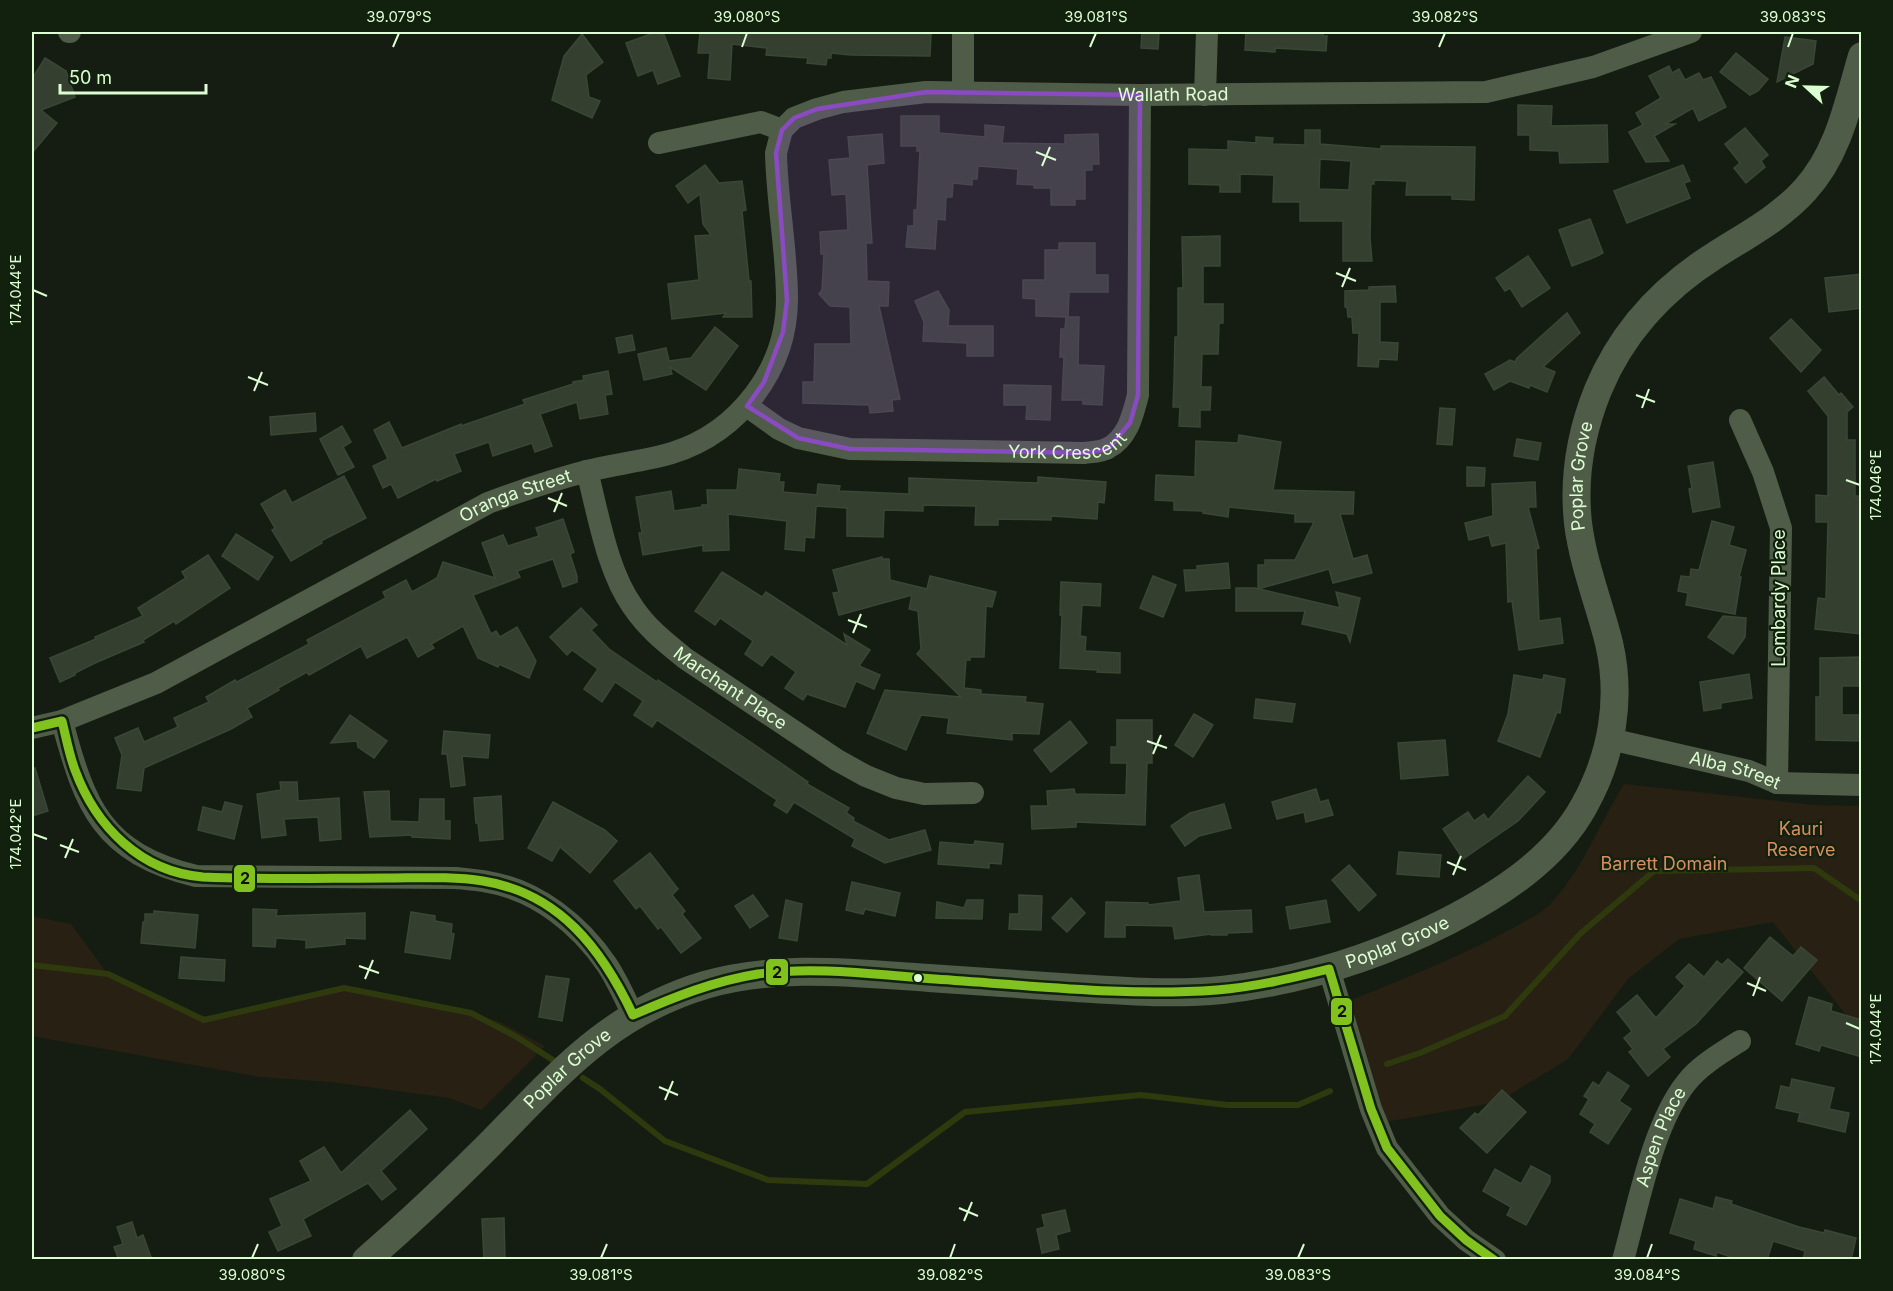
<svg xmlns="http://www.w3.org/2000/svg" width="1893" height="1291" font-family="Inter,sans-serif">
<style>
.green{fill:#282012}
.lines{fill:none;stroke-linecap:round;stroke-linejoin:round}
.stream{stroke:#2e3a0d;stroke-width:6}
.building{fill:#343f30;stroke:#394734;stroke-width:1.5;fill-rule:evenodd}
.minor{stroke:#4f5d48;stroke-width:22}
.tertiary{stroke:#4f5d48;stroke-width:28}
.bus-1-casing{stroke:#12210e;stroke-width:14}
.bus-1{stroke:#82c21f;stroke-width:9}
.marked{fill:#8a4bc2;fill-opacity:0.2;stroke:#8a4bc2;stroke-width:4.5;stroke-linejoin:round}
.ticks{fill:none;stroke:#dcfdd1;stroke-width:2}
.bus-dot{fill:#dcfdd1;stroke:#12210e;stroke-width:2}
.labels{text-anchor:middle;stroke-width:4.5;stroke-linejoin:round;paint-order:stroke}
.street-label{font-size:18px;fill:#dcfdd1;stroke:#12210e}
.park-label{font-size:18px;fill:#da8e60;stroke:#12210e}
.line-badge{stroke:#12210e;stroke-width:2}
.pale-badge-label{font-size:16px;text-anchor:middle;font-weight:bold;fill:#111}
.neatline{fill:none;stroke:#dcfdd1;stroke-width:2}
.ticks-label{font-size:15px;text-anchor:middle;fill:#dcfdd1}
</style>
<rect width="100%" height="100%" fill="#151d12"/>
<g class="green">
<path d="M1624 784 1813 805 1861 806V1034L1773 922 1679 939 1628 979 1568 1059 1498 1102 1375 1124 1344 1003C1400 980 1458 958 1511 929 1525 921 1543 913 1553 901 1584 867 1600 822 1624 784Z"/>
<path d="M32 916 71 924 110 977 204 1020 344 988 449 1006 500 1022 545 1046 481 1110 449 1098 331 1082 260 1077 32 1036Z"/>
</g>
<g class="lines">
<g class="stream">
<path d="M32 965 108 974 204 1020 344 988 471 1013 515 1036 553 1060"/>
<path d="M1387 1064 1420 1053 1505 1016 1580 934 1654 871 1814 868 1862 901"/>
<path d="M583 1078 600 1089 665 1141 768 1180 867 1184 965 1112 1141 1095 1227 1105H1298L1330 1091"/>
</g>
</g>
<g class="building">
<path d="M656 32H663L680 76 658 84 653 70 638 76 626 43Z"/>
<path d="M700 32H923V34H931L930 56 851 55 831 53V58H827L826 65 807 63 808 58 766 55 767 48 732 44 730 80 708 78 710 53H698Z"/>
<path d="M1142 32H1159L1158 49 1141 48Z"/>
<path d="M1246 32H1323V36H1327L1326 51 1275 48V52L1245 50Z"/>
<path d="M582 34 603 62 586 75 589 97 600 101 592 118 552 100 564 56Z"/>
<path d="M1785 37 1816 41 1813 64 1777 82Z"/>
<path d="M1736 53 1768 79 1758 91 1750 95 1720 72Z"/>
<path d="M45 58 66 71 75 97 41 110 57 123 32 153V79Z"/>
<path d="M1669 66 1672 73 1679 69 1685 80 1699 73 1703 80 1711 77 1726 107 1699 121 1693 108 1665 124H1675L1654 136 1669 161 1646 162 1629 132 1643 125 1636 113 1661 98 1649 76Z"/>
<path d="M1518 105 1552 106 1551 126 1607 125 1608 162 1560 163 1559 151 1530 150V135H1518Z"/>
<path d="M901 116H939V133L985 137V125L1004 127 1002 143 1065 144V135L1098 134 1099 164H1092V170H1085V199H1075V205H1051V188H1034V185L1017 184 1018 169 978 166 977 179H972V185L953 183 952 197H946L945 220 937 219 935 249 906 247 908 226H914V210H917L920 151H917V146H901Z"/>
<path d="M1745 128 1768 155 1761 161 1765 167 1746 183 1734 168 1740 163 1725 144Z"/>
<path d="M1305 130H1320V144L1381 149V146L1475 147 1474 200 1452 199V195H1406L1407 181 1374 180V184H1371L1370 238 1372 261H1343V221H1300V202H1273L1274 175 1240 174V192H1220V185L1189 184V149L1228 150V141L1256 143V137L1273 138 1272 144 1305 145ZM1320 159 1351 161 1349 190 1319 189Z"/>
<path d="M882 134 884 163 867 165 872 243H866L867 281 889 282 888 306H879L900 399 892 400 893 411 870 413 869 405 803 403V382H814L815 344H851L850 307 830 306 819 294 822 290 824 254H821L820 232 848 230 846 194 832 195 829 160 850 158 848 137Z"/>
<path d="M705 165 719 183 742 181 746 210 742 211 749 281H751L752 317H723L726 313 672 319 668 284 699 280 695 236 711 235 703 224 700 194 688 203 676 186Z"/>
<path d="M1683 165 1690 181 1684 183 1690 198 1627 223 1614 191Z"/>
<path d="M1590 219 1603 253 1595 257 1572 266 1559 230Z"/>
<path d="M1220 236V266H1203V304H1223V323H1219L1218 354H1202L1201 387H1211L1210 410H1200V427L1179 426 1180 407H1173L1174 382 1175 337H1178V288H1183L1182 237Z"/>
<path d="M1059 243H1095V275H1108V292H1069L1068 317H1079L1078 365 1104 366 1102 405 1083 404V400H1062L1064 357H1060L1061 329H1065L1066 317 1036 316V299L1023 298V280H1045V250H1059Z"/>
<path d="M1528 256 1550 288 1522 307 1510 288 1505 291 1496 278Z"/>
<path d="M1862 274V308L1829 312 1825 278Z"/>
<path d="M1395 286 1396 302H1380V342L1398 343 1397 360 1379 359 1378 367 1358 366 1359 333H1353L1352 317H1348L1347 307H1345V291L1369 290V287Z"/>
<path d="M938 291 949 310 948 326H993V356H967V343L923 341 924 322 915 301Z"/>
<path d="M1567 313 1580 333 1543 367 1555 372 1547 392 1530 385 1529 388 1510 381 1494 390 1485 374 1510 360 1515 362 1517 358Z"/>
<path d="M1791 319 1821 350 1801 372 1770 338Z"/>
<path d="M715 327 738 346 706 390 670 367 672 374 644 380 638 354 666 348 669 361 691 358Z"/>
<path d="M632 335 635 350 619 353 616 338Z"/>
<path d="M608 371 612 394 605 395 608 414 580 419 577 402 540 414 552 446 535 452 532 443 493 456 489 442 454 454 461 471 437 481 436 479 398 498 391 484 383 488 373 466 388 459 374 430 389 422 402 448 461 424V426L525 404 523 400 573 384V382L584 380 583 376Z"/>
<path d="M1824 377 1839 395 1841 393 1853 407 1847 412V440H1855V496H1862V634L1815 629 1818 598 1826 599 1828 522H1816V495L1828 496V416L1808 391Z"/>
<path d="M1004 385 1051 386 1050 420 1026 419 1027 405H1004Z"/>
<path d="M1440 408 1455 409 1452 445 1437 444Z"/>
<path d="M315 413 316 431 271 435 270 417Z"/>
<path d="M342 426 351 442 343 447 354 467 338 475 320 439Z"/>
<path d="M1239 435 1281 442 1273 490 1354 492 1353 514H1340L1353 559 1367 555 1372 573 1333 583 1329 569 1258 589V565H1265V560H1295L1314 522H1295V514L1229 507 1228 517 1203 513V511L1174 510V501L1155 500 1156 475 1195 477 1196 441 1238 443Z"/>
<path d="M1517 439 1541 443 1538 460 1514 456Z"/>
<path d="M1713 462 1720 507 1693 512 1689 489 1692 488 1688 466Z"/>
<path d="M1467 467 1485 468 1484 486H1467Z"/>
<path d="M739 469 780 474 779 482H784L783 492 817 495 818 484 840 486 839 491 909 494V478L1038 483V477L1106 482 1104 503 1098 502 1097 519 1051 516V520L998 519V525H975L976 506 923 505V511L884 510 883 537 847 536V508L816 506 814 538 805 537 804 551 785 549 787 521 728 514 729 550 703 551V545L643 555 639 533H642L636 497 671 491 674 511 702 507V505H708L707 490H737Z"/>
<path d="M344 476 366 518 321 541 322 543 291 561 272 530 275 528 261 504 285 490 292 503Z"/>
<path d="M1535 482 1536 507H1528L1539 548 1536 549 1539 621 1560 618 1563 643 1519 650 1512 601 1508 602 1506 543 1492 546 1489 535 1469 540 1465 523 1493 516 1492 484Z"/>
<path d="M563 519 574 552 570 554 577 576V582L563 587 553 559 517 571 520 577 473 595 491 634 496 631 500 637 517 627 536 661 529 678 499 664 498 667 478 658 463 626 431 644 434 648 418 657 407 637 367 658 361 646 309 675 307 672 278 688 279 690 247 708 252 717 231 729 144 768 141 791 117 788 122 755 115 738 138 728 144 742 178 727 174 718 209 702 206 697 235 680 237 682 309 644 307 640 386 598 383 592 406 580 412 592 437 578 443 562 495 578 482 543 503 535 508 546 539 536 536 528Z"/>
<path d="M1712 521 1734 527 1729 545 1746 550 1739 577H1741L1735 614 1686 605 1688 593 1678 591 1681 576 1690 577 1691 569 1699 570Z"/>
<path d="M236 534 273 557 258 580 222 556Z"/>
<path d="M208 555 230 588 176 624 174 621 143 640 144 642 95 663 75 673V675L60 682 50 658 96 639 95 637 143 616 138 608 186 578 182 572Z"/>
<path d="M882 557V559H889L890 580 927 589 930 576 996 592 992 607 986 606 984 657H970V660H966L964 688 981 690V694L1026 697 1025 702 1043 704 1039 734 1012 733V740L947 733 949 718 921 715 906 750 867 733 885 690 961 697 917 654 921 649 918 611 909 609 912 595 839 615 833 593 839 592 833 570Z"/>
<path d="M1228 563 1230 588 1186 591 1184 570H1197V566Z"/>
<path d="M722 572 762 597 766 592 847 645 844 634 870 650 859 666 880 675 874 689 856 681 845 707 807 694 803 700 785 688 796 672 771 654 762 666 745 654 753 641 720 618 715 625 695 611Z"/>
<path d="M1153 576 1176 585 1163 617 1140 608Z"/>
<path d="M1061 582 1101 584 1100 606 1082 605 1080 636 1086 637 1085 651 1120 653V673L1097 672 1098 670 1060 668 1062 615H1060Z"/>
<path d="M1236 588H1255L1340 608 1336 592 1360 598 1350 642 1347 634 1302 624 1305 611H1236Z"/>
<path d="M581 608 597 625 591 630 609 649 657 682 658 680 746 739 808 782 807 784 849 808 846 813 854 818 853 821 889 840 925 830 931 850 885 863 852 846 855 839 794 802 787 813 774 805 777 800 657 720 652 727 634 715 643 701 615 682 602 702 584 689 598 669 572 650 567 655 550 637Z"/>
<path d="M1723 616 1746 618 1745 637 1733 654 1708 637Z"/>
<path d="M1862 657V686H1842V715H1862V741L1816 740V697H1820V658Z"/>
<path d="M1749 674 1752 698 1721 703V708L1704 711 1700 682Z"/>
<path d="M1514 675 1543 680 1544 675 1565 679 1560 713 1557 712 1540 757 1498 741 1508 714Z"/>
<path d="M1256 699 1295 704 1292 722 1254 718Z"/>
<path d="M1194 714 1213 725 1193 757 1175 745Z"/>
<path d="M350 715 387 741 374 758 358 747 357 741 331 743Z"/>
<path d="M1117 720H1152V763H1147L1145 825 1076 822V827L1032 829 1031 806H1048L1047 791 1074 789 1075 794 1126 795 1127 763H1111V747H1117Z"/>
<path d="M1070 721 1087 743 1051 772 1034 750Z"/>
<path d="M444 731 490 735 488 758 462 756 465 785 451 787 447 754H442Z"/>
<path d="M1445 740 1448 775 1401 779 1398 743Z"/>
<path d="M35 768 48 811 32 816V769Z"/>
<path d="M1528 776 1545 792 1518 821 1463 859 1443 829 1468 812 1474 821 1484 814 1488 820Z"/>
<path d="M280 782H297L298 801 339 798 341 839 320 841 318 817 284 819 286 835 262 838 257 794 281 790Z"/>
<path d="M1316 789 1320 802 1328 800 1333 815 1306 822 1304 812 1277 819 1272 802Z"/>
<path d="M389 791 390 821 419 822 420 799H444V821H450V839L412 837V835L370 837 364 792Z"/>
<path d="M501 796 503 839 480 841 478 823H476L474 798Z"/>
<path d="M225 802 242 806 234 839 198 830 203 807 222 812Z"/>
<path d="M553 802 605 830 617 841 590 873 560 847 552 861 528 848Z"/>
<path d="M1224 804 1231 828 1199 836 1185 846 1171 826 1190 813Z"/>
<path d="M975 841 1003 844 1001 864 989 863V868L938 864 940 842 974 845Z"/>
<path d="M1399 852 1441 855 1439 877 1397 874Z"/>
<path d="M650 853 678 889 672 895 685 911 682 914 701 938 681 953 661 927 658 929 640 906 636 909 614 881Z"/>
<path d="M1349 865 1376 895 1359 911 1332 880Z"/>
<path d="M1199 875 1204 912 1251 910 1252 932 1227 933V935H1211V934L1175 939 1173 926 1125 925V937H1105L1106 902 1148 903V905L1181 901 1178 878Z"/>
<path d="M852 882 900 893 895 916 865 909 863 914 846 910Z"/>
<path d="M753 895 768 916 750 928 735 906Z"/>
<path d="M1019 895 1042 896 1041 930 1009 929 1010 914H1019Z"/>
<path d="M1071 898 1085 913 1067 932 1052 918Z"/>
<path d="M786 900 802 904 797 941 779 938Z"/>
<path d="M967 900H983L982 919 936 918 937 902 964 908Z"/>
<path d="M1326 900 1330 922 1290 929 1286 907Z"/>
<path d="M253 909 277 910 276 916 365 913V939L345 938V944L306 948V940L276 938 275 947 253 946Z"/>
<path d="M154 911 198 915 195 948 141 943 143 922H145V914H154Z"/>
<path d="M411 912 435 916V921L452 924 451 933 454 934 450 959 405 952Z"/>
<path d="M1770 937 1793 956 1801 947 1817 960 1782 1001 1744 968Z"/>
<path d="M181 957 225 960 224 981 179 978Z"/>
<path d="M1728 959 1743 972 1696 1024 1663 1049 1670 1057 1648 1076 1629 1052 1633 1049 1624 1038 1632 1031 1617 1012 1637 995 1656 1018 1685 986 1676 977 1689 964 1704 977 1717 961 1722 965Z"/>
<path d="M546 976 569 979 562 1021 539 1017Z"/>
<path d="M1809 997 1832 1004 1831 1011 1862 1020V1057L1821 1045 1819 1051 1796 1044Z"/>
<path d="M1608 1072 1629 1086 1619 1101 1631 1109 1608 1144 1590 1132 1595 1124 1580 1114 1589 1099 1584 1096 1593 1082 1599 1086Z"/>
<path d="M1792 1079 1834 1088 1829 1109 1849 1113 1845 1132 1798 1121 1800 1113 1776 1108 1781 1086 1790 1088Z"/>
<path d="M1502 1090 1526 1112 1487 1153 1460 1128 1475 1113 1478 1115Z"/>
<path d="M410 1110 427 1129 381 1171 396 1189 382 1200 368 1183 303 1219 311 1236 278 1251 269 1232 282 1226 270 1199 311 1181 300 1161 324 1147 341 1173Z"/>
<path d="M1531 1166 1550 1176V1182L1526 1225 1507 1215 1511 1207 1483 1191 1495 1169 1521 1184Z"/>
<path d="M1716 1197 1732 1201 1731 1204 1799 1227 1824 1233 1825 1230 1856 1238 1851 1260H1803L1805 1251 1773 1241 1767 1260H1739L1717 1252 1716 1256 1694 1249 1696 1241 1670 1233 1680 1199 1713 1209Z"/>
<path d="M1065 1210 1070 1231 1056 1235 1059 1249 1042 1253 1037 1229 1045 1227 1042 1215Z"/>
<path d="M504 1218 505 1260H484L482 1219Z"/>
<path d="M132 1222 137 1238 143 1235 152 1260H119L114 1247 123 1244 117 1227Z"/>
</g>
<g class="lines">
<g class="minor">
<path d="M69 32H70"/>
<path d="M963 32V92"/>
<path d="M1205 95 1207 32"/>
<path id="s1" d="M659 143 761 122 782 130 794 118 817 109 843 102 926 92 1140 95 1486 92 1593 67 1691 32"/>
<path id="s2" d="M747 406 779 429 798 438 850 449 1084 453C1091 452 1102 452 1108 448 1128 438 1133 414 1138 395L1140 95"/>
<path d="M1740 420 1763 472 1781 528 1777 783"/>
<path id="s3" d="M587 471C598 513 607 571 633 607 647 628 666 643 686 659L837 760 866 776 896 788 924 794 973 793"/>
<path d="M62 721C85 807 102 853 196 876L456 878C466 879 478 880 488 882 537 890 580 925 607 965 617 980 625 998 633 1015"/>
<path id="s4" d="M32 728 62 721 156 683 488 503C520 491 553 480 587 471 615 464 645 461 672 453 739 432 787 369 787 299 787 250 777 202 776 153L782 130"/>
<path id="s5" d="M1610 739 1749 771 1777 783 1862 785"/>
<path d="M1329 969 1371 1109 1387 1148 1440 1216 1466 1240 1495 1260"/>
<path id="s6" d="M1623 1260C1638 1207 1652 1126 1686 1083 1699 1066 1721 1053 1740 1041"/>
</g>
<path class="tertiary" id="s7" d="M366 1260C409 1223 450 1184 490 1144 558 1075 608 1014 705 985 778 964 854 973 929 978 978 981 1027 985 1076 988 1124 991 1174 995 1222 990 1302 981 1377 957 1448 921 1500 894 1555 859 1584 806 1612 756 1622 699 1609 643 1599 603 1583 564 1578 523 1573 477 1581 432 1598 390 1622 332 1662 289 1714 256 1745 236 1780 218 1805 190 1839 153 1848 103 1862 56"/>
<defs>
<path id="bus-1" d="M32 728 62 721C66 737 69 754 75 770 96 827 141 872 203 877 264 880 326 878 386 878 418 878 451 876 483 881 559 893 602 949 633 1015 674 997 714 981 758 974 817 966 877 975 935 979 1029 985 1123 997 1217 990 1255 987 1292 978 1329 969L1371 1109 1387 1148 1440 1216 1466 1240 1494 1260"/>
</defs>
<use href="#bus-1" class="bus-1-casing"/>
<use href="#bus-1" class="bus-1"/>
</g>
<path class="marked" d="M926 92 1140 95 1138 395 1130 423 1108 449 1084 453 850 449 798 438 747 406 764 382 783 332 787 300 776 153 782 130 794 118 817 109Z"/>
<path class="ticks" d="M393 47 399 33M742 47 747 33M1090 47 1096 33M1439 47 1445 33M1788 47 1793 33M1036 152 1056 160M1042 166 1050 147M1336 273 1356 281M1342 287 1350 268M33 290 47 296M248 377 268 385M254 391 262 372M1636 395 1655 402M1642 408 1649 389M1846 480 1860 485M548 498 567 506M554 512 562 493M848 620 867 627M853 633 861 614M1147 741 1167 748M1153 754 1161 735M33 834 47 839M60 845 79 852M65 858 73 839M1447 862 1466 870M1453 875 1461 856M359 966 379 973M365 979 373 960M1747 983 1766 991M1753 996 1760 977M1846 1023 1860 1029M659 1087 678 1095M665 1100 673 1081M959 1208 978 1216M964 1221 972 1202M252 1258 258 1244M601 1258 607 1244M950 1258 955 1244M1298 1258 1304 1244M1647 1258 1652 1244"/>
<circle class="bus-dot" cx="918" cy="978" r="5"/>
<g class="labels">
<g class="street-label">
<text dy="6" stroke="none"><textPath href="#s1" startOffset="526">Wallath Road</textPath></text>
<text dy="6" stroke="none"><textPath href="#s2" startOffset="332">York Crescent</textPath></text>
<text dy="6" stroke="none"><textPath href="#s7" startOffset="1718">Poplar Grove</textPath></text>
<text dy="6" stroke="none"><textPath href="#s4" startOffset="538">Oranga Street</textPath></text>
<text transform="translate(1779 598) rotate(-90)" y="6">Lombardy Place</text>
<text dy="6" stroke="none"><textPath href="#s3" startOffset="272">Marchant Place</textPath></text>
<text dy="6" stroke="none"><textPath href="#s5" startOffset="129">Alba Street</textPath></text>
<text dy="6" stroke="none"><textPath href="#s7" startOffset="1142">Poplar Grove</textPath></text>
<text dy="6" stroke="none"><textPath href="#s7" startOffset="278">Poplar Grove</textPath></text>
<text dy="6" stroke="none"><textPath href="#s6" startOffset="129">Aspen Place</textPath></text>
</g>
<g class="park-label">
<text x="1801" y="835">Kauri<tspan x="1801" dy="21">Reserve</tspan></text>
<text x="1664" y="870">Barrett Domain</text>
</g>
</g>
<g class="line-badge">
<rect x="233" y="864" width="23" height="29" rx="6" fill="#82c21f"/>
<rect x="765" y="958" width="24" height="28" rx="6" fill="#82c21f"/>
<rect x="1330" y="997" width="23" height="29" rx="6" fill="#82c21f"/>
</g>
<g class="pale-badge-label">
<text x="245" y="884">2</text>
<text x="777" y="978">2</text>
<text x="1342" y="1017">2</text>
</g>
<rect width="1893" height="1291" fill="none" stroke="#12210e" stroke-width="66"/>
<g transform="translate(1806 87) rotate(292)" stroke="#12210e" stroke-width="4.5" paint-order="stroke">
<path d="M0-4.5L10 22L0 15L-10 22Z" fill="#dcfdd1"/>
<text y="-9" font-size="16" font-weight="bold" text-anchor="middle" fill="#dcfdd1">N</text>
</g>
<path d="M60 84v9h146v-9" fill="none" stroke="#dcfdd1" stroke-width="3"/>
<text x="69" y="84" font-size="18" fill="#dcfdd1" stroke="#12210e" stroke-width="4.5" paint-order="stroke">50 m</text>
<rect x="33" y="33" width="1827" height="1225" class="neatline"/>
<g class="ticks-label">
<text x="399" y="22">39.079°S</text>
<text x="747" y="22">39.080°S</text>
<text x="1096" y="22">39.081°S</text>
<text x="1445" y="22">39.082°S</text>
<text x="1793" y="22">39.083°S</text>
<text transform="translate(16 290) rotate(-90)" y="5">174.044°E</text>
<text transform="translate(1876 485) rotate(-90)" y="5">174.046°E</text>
<text transform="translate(16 834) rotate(-90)" y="5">174.042°E</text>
<text transform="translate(1876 1029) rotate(-90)" y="5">174.044°E</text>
<text x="252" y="1280">39.080°S</text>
<text x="601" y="1280">39.081°S</text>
<text x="950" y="1280">39.082°S</text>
<text x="1298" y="1280">39.083°S</text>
<text x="1647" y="1280">39.084°S</text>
</g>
</svg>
